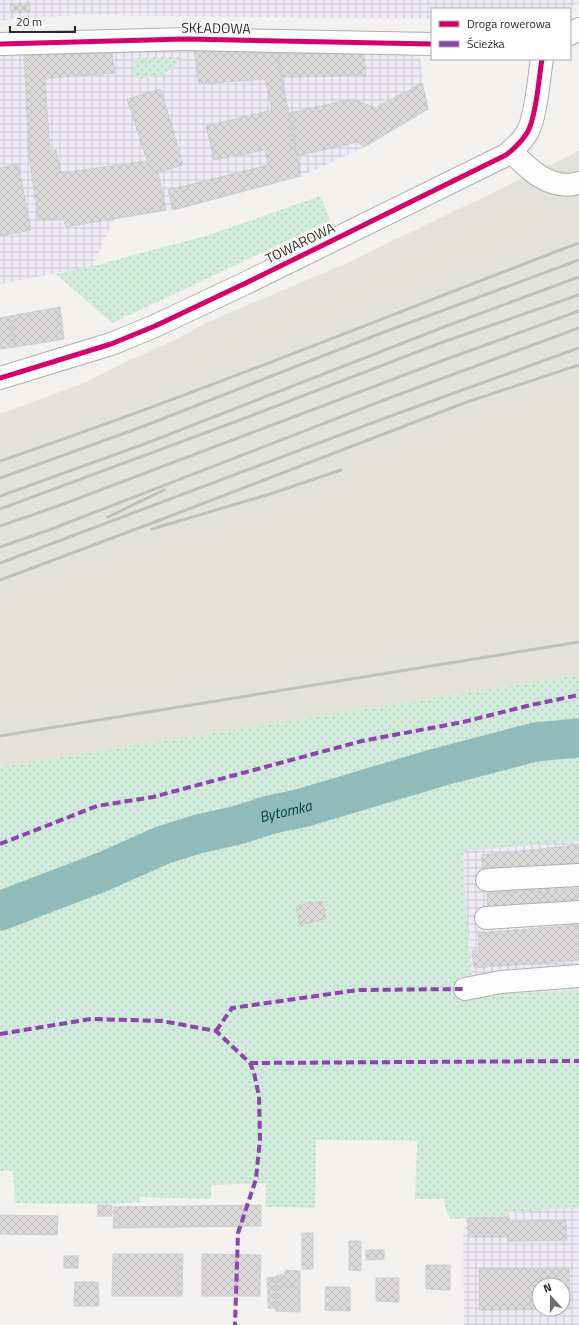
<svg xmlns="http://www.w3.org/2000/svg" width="579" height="1325" font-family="'Titillium Web',sans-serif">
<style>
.built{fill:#e3e1db}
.industrial{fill:url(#industrial-grid);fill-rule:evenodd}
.grass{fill:url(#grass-dots)}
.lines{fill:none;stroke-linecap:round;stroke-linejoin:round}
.river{stroke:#8fbbbb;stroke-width:39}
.building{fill:url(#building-cross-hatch);stroke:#cecdcd;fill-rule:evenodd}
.minor-casing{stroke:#b0afae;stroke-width:24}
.minor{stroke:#fdfdfd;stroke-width:22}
.rail{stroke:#c0bfbf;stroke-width:3}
.quiet{stroke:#8e44ad;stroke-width:4;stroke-dasharray:8 4;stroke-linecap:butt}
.cycleway-casing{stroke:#fff;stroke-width:8}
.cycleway{stroke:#d6006c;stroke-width:5}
.labels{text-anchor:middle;stroke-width:3;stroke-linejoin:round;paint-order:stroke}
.street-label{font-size:14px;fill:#292827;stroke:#fff}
.water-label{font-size:15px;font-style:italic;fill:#034242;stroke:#fff}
</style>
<defs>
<pattern id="industrial-grid" width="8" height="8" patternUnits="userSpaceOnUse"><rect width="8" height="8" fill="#edeaf6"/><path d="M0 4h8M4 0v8" fill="none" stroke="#cbc9d3"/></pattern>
<pattern id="grass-dots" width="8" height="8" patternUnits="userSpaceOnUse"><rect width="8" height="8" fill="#d0ebdb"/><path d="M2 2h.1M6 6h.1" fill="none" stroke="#b3cabc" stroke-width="1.8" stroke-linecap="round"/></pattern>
<pattern id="building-cross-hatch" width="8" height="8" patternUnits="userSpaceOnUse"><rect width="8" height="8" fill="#dbd9da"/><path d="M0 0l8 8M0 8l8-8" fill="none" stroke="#bcbabb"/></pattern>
</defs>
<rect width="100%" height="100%" fill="#f2f1f0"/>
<path class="built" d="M579 151V675L0 767V414L84 383 126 362 179 338 203 324 347 263Z"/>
<g class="industrial">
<path d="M0 0H579V3L567 9H432V19L80 15 0 20Z"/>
<path d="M194 50 277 53H419L428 109 365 147 301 176 173 210 114 218 93 266 0 284V55Z"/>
<path d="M579 841V990L476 995 472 980 466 913 463 851Z"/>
<path d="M577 1206 579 1207V1325H464L463 1237 466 1218 505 1217V1213ZM539 1285H563V1309H539Z"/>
</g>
<g class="grass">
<path d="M179 57 177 64 172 69 163 74 141 79 133 75 135 58Z"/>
<path d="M320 196 330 220 200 282 112 323 56 274 93 266 209 235Z"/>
<path d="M579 675V841L463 851 466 913 472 980 476 995 579 990V1207L506 1213 505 1217 451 1219 446 1211 444 1199H415L417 1141 316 1140 315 1208 266 1207V1183L211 1185V1199L140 1197V1202L113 1204 15 1203 13 1171H0V767Z"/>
</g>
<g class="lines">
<path class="river" id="s1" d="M0 911 102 872 163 845 198 834 238 825 269 815 302 808 436 768 535 742 579 738"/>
</g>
<g class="building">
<path d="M30 3V12L11 13 10 4Z"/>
<path d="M194 50 277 53 301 176 173 210 168 190 268 165 265 150 214 160 206 126 272 110 265 79 199 84Z"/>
<path d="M112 53 115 73 49 78 45 80 50 151 56 150 61 173 147 161 127 99 161 89 183 165 158 172 166 210 66 227 63 218 38 221 29 155 24 55Z"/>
<path d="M277 53H364L366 76 282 77Z"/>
<path d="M422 83 428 109 364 147 357 142 297 156 289 113 353 99 375 108Z"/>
<path d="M18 164 31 230 0 236V168Z"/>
<path d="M60 307 64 339 15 347 10 316Z"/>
<path d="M10 316 15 347 0 349V318Z"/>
<path d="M579 845V864L483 873 481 855Z"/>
<path d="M579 888V904L488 909 487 893Z"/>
<path d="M322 901 326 919 300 925 296 906Z"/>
<path d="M579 925V960L474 968 472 951 479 950 478 933Z"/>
<rect x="98" y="1205" width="14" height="11"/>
<path d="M261 1205V1226L113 1228 114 1207Z"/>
<path d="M0 1215 58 1216 57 1235 0 1234Z"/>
<path d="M509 1217V1222L566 1220 567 1240 508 1241V1237H469L468 1218Z"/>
<rect x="302" y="1233" width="11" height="36"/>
<path d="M349 1241H361V1271L349 1270Z"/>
<path d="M366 1250H384V1259L366 1260Z"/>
<path d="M113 1254H183L182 1296H112Z"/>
<path d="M202 1254 261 1255 260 1296H202Z"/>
<rect x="64" y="1256" width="14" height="12"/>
<path d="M426 1265H450V1290L426 1289Z"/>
<path d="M569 1268 570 1309 479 1310V1269ZM539 1285H563V1309H539Z"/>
<path d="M285 1270 300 1271V1287L276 1286 277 1275H285Z"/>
<path d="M276 1277V1308H268L267 1278Z"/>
<path d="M376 1278H399V1302L376 1301Z"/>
<path d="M75 1282H98L99 1306H74Z"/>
<path d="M276 1286 300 1287V1312L276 1311Z"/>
<path d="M326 1287H350V1311L325 1310Z"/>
</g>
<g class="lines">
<defs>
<g id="minor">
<path d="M570 34 579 29"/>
<path d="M0 44 186 39 432 44"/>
<path d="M511 151C529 170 551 191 579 183"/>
<path d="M0 378 111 344 155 326 248 282 506 155C514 149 521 142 527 133 536 118 539 77 542 59"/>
<path d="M487 880 579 875"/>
<path d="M486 918 579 912"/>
<path d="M465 989 501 982 579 976"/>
</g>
</defs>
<use href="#minor" class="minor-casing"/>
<use href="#minor" class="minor"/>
<g class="rail">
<path d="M0 461C195 395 386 316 579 243"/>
<path d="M0 478 139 428 379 334 579 260"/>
<path d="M0 496 147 443 449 325 579 277"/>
<path d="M0 509 248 417 443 342 579 295"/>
<path d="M108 517 164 490"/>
<path d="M0 526 58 506 444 360 579 311"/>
<path d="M152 529 270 494 341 470"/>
<path d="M0 547 49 530 392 397 579 328"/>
<path d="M0 563 396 414 579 348"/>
<path d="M0 580 160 520 467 402 579 365"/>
<path d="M0 736 579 642"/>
</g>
<g class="quiet">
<path d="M0 844 97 806 153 797 362 741 463 722 531 705 579 695"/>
<path d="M216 1031 232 1008 358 990 465 989"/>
<path d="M0 1034 91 1019 162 1021 216 1031 250 1063 254 1073 259 1096 260 1139 256 1179 238 1233 235 1325"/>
<path d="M250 1063 579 1061"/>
</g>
<defs>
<g id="cycleway">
<path d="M0 44 186 39 432 44"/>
<path d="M0 378 111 344 155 326 248 282 506 155C514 149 521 142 527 133 536 118 539 77 542 59"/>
</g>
</defs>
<use href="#cycleway" class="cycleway-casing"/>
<use href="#cycleway" class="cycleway"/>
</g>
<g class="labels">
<g class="street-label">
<text transform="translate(216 28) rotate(1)" y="5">SKŁADOWA</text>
<text transform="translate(300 243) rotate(-26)" y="5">TOWAROWA</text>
</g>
<g class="water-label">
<text dy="5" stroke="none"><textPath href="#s1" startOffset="303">Bytomka</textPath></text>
</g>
</g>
<rect x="431" y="8" width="140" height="52" fill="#ffffff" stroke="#a9a9a9"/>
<rect x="439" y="21" width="20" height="6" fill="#d6006c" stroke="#a9a9a9"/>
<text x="467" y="28" font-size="12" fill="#292827">Droga rowerowa</text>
<rect x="439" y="41" width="20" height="6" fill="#8e44ad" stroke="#a9a9a9"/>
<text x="467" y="48" font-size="12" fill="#292827">Ścieżka</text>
<g transform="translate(551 1297) rotate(339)"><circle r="19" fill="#ffffff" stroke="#a9a9a9"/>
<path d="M0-3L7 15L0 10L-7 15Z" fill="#6f6e6d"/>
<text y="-6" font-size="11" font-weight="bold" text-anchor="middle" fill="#292827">N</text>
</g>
<path d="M10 26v6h65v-6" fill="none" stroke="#292827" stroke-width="2"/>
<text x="16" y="26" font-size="12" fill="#292827" stroke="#ffffff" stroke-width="3" paint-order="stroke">20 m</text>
</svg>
